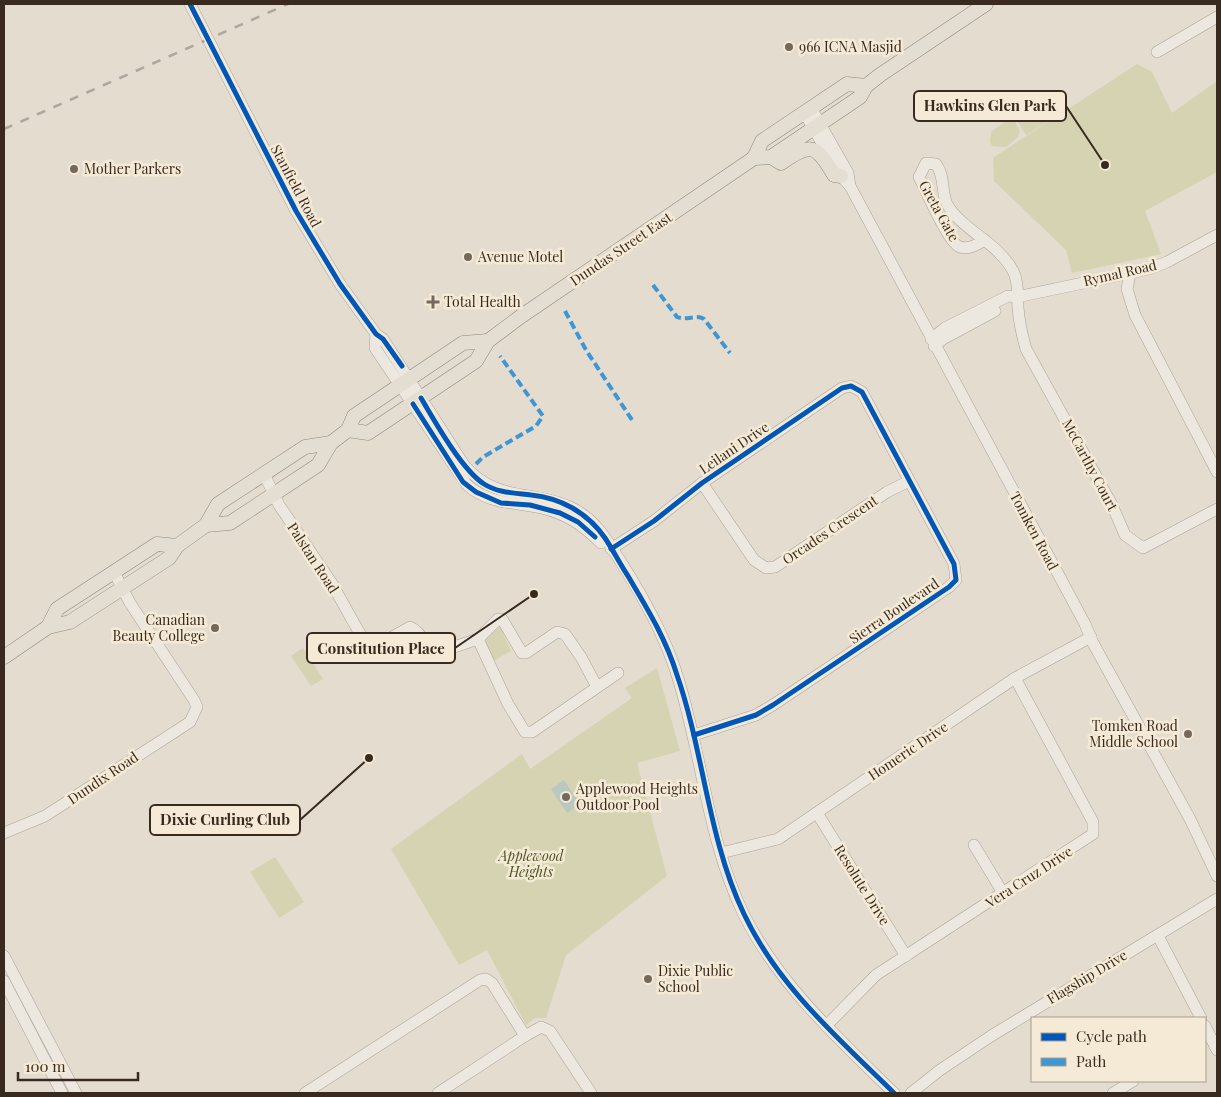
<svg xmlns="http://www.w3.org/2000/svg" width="1221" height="1097" font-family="'Playfair Display',serif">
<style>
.green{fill:#d5d3b1}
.water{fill:#b9c9bf}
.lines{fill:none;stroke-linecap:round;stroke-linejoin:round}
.minor-casing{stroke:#aaa297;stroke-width:12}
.major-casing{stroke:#8f877e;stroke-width:15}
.minor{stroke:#ece8e0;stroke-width:11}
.major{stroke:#e4ddd2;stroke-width:14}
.rail{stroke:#ada7a0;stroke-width:2.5;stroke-dasharray:9 9;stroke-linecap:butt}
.quiet{stroke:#3e96d5;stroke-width:4;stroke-dasharray:8 4;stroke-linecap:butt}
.cycleway-casing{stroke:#f5ead5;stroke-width:8}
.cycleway{stroke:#0057b8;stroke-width:5}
.poi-dot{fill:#75685d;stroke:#f5ead5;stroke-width:2}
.labels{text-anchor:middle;stroke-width:5;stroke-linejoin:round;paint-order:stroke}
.poi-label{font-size:14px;fill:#392a1f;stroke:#f5ead5;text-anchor:start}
.street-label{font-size:14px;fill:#392a1f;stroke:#f5ead5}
.park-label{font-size:14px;font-style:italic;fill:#4c5526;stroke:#f5ead5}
.leader{fill:none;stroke:#392a1f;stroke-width:2}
.callout-dot{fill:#392a1f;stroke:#f5ead5;stroke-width:2}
.callout{fill:#f5ead5;stroke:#392a1f;stroke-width:2}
.callout-label{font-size:15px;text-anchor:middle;font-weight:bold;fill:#392a1f}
</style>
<rect width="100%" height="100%" fill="#e4dccf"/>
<g class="green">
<path d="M1137 64 1152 72 1172 113 1217 81V172L1145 211 1161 254 1072 273 1066 250 994 181 993 158 1056 116 1026 135 1016 119 1052 97 1062 113Z"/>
<path d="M1012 116 1020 131 1018 137 1006 147 992 146 990 142 991 132Z"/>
<path d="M500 627 511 651 493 661 481 639Z"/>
<path d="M303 648 323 679 311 686 291 656Z"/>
<path d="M657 668 680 751 637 763 667 876 566 955 546 1018H535L526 1025 487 950 459 965 391 849 522 754 530 769 632 698 625 688Z"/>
<path d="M275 857 304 902 279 918 250 872Z"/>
</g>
<path class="water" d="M564 780 580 804 567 813 551 789Z"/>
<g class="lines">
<defs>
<g id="minor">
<path d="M190 4 296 211 340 284 376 334 383 339 464 465C505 515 564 476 606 539 633 579 664 631 678 678 702 756 708 841 744 915 780 986 838 1038 894 1093"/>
<path d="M1157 52 1217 17"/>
<path d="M811 108 848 173 850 186"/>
<path d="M804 112 841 176 850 186 1085 624 1093 643 1190 819 1217 876"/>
<path d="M985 240C978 244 969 250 960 247 948 243 926 190 919 177L926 163 936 164C945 176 941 191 947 204 961 230 1000 243 1014 273 1019 284 1017 296 1018 307 1019 322 1022 335 1026 349L1112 505 1125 535 1143 548 1217 509"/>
<path d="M1130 274 1127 289 1135 315 1217 472"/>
<path d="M376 334 375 348 467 485C487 502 506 502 531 506 560 510 580 522 601 543"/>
<path d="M931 339 945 328 1008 296 1017 297 1149 269 1167 262 1217 235"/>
<path d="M934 346 943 339 995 311"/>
<path d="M264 474 279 505 331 582 364 641H385L410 627C422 632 424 646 436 653L478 639 498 619H502L522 653H526L557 632 565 634 581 657 597 687"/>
<path d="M702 483 754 560 766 568 775 567 887 492 909 481"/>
<path d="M611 549 654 521 702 483 842 388 851 386 862 392 954 564 956 580 949 587 773 705 756 715 694 735"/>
<path d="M478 639 508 704 525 732H532L618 673"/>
<path d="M817 813 906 956"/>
<path d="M4 833 45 816 190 722 197 707 194 700 130 603 114 572"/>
<path d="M974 845 1003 893"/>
<path d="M721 853 778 839 1015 678 1091 637"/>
<path d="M1158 936 1201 1018"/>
<path d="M4 956 76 1093"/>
<path d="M4 981 62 1093"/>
<path d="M826 1026 876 975 1093 834V822L1015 678"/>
<path d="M1205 1026 1217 1050"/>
<path d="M305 1093 480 980 486 979 492 983 525 1036"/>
<path d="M438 1093 525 1036 541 1027 550 1031 591 1093"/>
<path d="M911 1093 940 1070 991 1036 1217 899"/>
<path d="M1113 1093 1133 1081"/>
</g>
<g id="major">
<path d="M771 157 781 163C811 142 816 144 834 175L841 176"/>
<path d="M754 158 771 157 860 97 866 86 880 75 986 4"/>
<path d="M348 430 368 433 476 361 488 341 520 317 754 158 762 141 847 84 866 86"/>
<path d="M206 525 230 523 318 465 331 443 348 430 354 416 463 343 488 341"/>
<path d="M48 627 57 609 157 544 177 546"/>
<path d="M4 657 48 627 70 622 169 558 177 546 206 525 218 504 305 447 331 443"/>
</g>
</defs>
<use href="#minor" class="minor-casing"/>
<use href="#major" class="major-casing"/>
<use href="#minor" class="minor"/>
<use href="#major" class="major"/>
<path class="rail" d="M4 129 288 4"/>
<g class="quiet">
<path d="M653 285 677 317C687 321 696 314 704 319L730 353"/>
<path d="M565 311 586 350 632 420"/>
<path d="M476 464 483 457 536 426 543 416 500 356"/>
</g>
<defs>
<g id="cycleway">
<path d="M190 4 296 211 340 284 376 334 383 339 402 366"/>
<path d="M421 398C435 422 462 470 484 484 498 493 515 493 531 495 561 498 588 513 605 538 613 550 620 564 628 576 647 608 666 639 677 675 704 753 708 839 744 914 778 986 838 1038 894 1093"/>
<path d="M413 404 463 482 476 492 501 503 530 505 560 513 578 522 595 537"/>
<path d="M611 549 654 521 702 483 842 388 851 386 862 392 954 564 956 580 949 587 773 705 756 715 694 735"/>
</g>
</defs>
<use href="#cycleway" class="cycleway-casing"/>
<use href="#cycleway" class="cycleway"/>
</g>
<g class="poi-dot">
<circle cx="789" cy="47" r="5"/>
<circle cx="74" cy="169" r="5"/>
<circle cx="468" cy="257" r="5"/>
<path d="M430.5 294.5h5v5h5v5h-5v5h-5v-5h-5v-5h5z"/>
<circle cx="215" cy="628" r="5"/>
<circle cx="1188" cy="734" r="5"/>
<circle cx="566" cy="797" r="5"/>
<circle cx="648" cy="979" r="5"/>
</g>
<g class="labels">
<g class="poi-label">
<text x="799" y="52">966 ICNA Masjid</text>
<text x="84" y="174">Mother Parkers</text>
<text x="478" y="262">Avenue Motel</text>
<text x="444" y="307">Total Health</text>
<text x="205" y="625" text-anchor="end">Canadian<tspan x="205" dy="16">Beauty College</tspan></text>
<text x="1178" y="731" text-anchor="end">Tomken Road<tspan x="1178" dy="16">Middle School</tspan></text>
<text x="576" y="794">Applewood Heights<tspan x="576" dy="16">Outdoor Pool</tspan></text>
<text x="658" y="976">Dixie Public<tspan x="658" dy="16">School</tspan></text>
</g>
<g class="street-label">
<text transform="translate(296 186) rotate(62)" y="5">Stanfield Road</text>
<text transform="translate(939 211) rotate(61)" y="5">Greta Gate</text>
<text transform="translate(621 249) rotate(-34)" y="5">Dundas Street East</text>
<text transform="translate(1120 273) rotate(-13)" y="5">Rymal Road</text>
<text transform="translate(734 448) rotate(-34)" y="5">Leilani Drive</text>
<text transform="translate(1090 465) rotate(62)" y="5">McCarthy Court</text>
<text transform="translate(830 530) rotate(-34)" y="5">Orcades Crescent</text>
<text transform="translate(1034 531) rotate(62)" y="5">Tomken Road</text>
<text transform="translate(313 558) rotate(57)" y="5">Palstan Road</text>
<text transform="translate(894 611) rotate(-34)" y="5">Sierra Boulevard</text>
<text transform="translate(908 751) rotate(-34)" y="5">Homeric Drive</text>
<text transform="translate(103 778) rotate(-34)" y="5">Dundix Road</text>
<text transform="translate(1029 877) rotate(-33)" y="5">Vera Cruz Drive</text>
<text transform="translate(862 885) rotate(58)" y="5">Resolute Drive</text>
<text transform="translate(1087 977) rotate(-31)" y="5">Flagship Drive</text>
</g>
<g class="park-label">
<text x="531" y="861">Applewood<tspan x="531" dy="16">Heights</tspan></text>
</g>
</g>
<path class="leader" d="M1105 165L1066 106M534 594L455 648M369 758L300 820"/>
<g class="callout-dot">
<circle cx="1105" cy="165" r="5"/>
<circle cx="534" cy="594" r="5"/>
<circle cx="369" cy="758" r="5"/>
</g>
<g class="callout">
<rect x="914" y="91" width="152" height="30" rx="5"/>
<rect x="307" y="633" width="148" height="30" rx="5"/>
<rect x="150" y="805" width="150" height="30" rx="5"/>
</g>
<g class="callout-label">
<text x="990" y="111">Hawkins Glen Park</text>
<text x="381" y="654">Constitution Place</text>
<text x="225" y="825">Dixie Curling Club</text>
</g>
<rect width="1221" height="1097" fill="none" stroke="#392a1f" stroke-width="10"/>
<rect x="1031" y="1017" width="175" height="65" fill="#f5ead5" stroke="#aa9d8c"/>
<rect x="1041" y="1033" width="25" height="8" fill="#0057b8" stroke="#aa9d8c"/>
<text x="1076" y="1042" font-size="15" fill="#392a1f">Cycle path</text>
<rect x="1041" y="1058" width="25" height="8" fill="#3e96d5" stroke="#aa9d8c"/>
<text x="1076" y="1067" font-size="15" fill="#392a1f">Path</text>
<path d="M18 1072v8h120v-8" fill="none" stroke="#392a1f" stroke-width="2.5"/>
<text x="25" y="1072" font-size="15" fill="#392a1f" stroke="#f5ead5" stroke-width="4" paint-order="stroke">100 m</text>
</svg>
